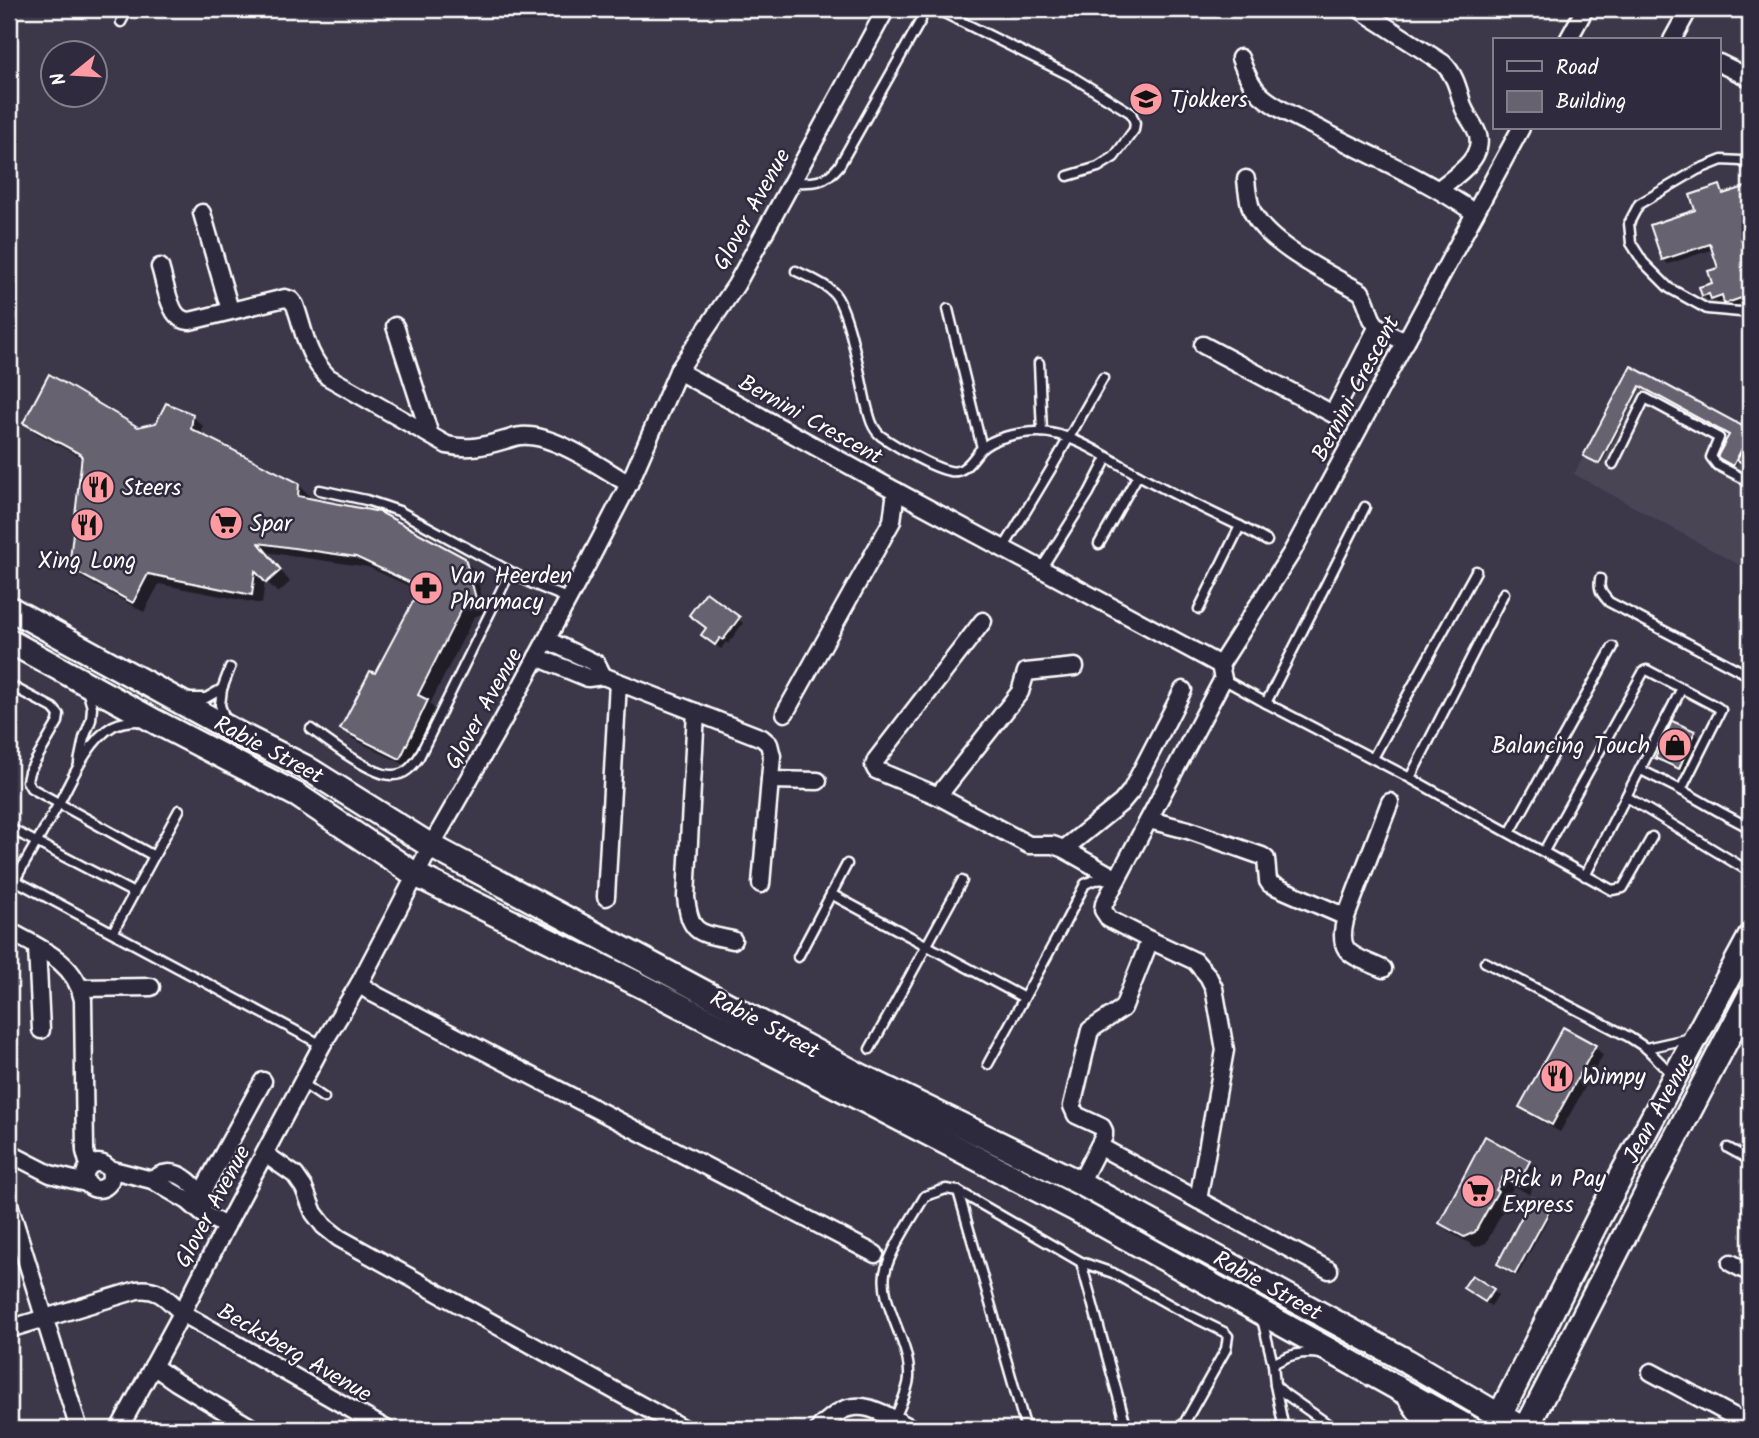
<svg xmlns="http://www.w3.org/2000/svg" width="1759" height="1438" font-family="Kalam,sans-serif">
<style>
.built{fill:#494455}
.shadow{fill:#0007}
.building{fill:#666270;stroke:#fff;stroke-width:2}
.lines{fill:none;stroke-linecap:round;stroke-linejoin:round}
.service-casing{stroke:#fff;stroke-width:13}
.minor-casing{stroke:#fff;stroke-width:21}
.secondary-casing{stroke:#fff;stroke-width:28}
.service{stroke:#2f2a3d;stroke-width:8}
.minor{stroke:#2f2a3d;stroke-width:16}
.secondary{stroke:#2f2a3d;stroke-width:23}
.labels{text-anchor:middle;stroke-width:5;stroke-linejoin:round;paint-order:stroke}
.poi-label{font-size:23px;fill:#fff;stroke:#2f2a3d;text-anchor:start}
.street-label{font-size:23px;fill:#fff;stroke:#2f2a3d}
</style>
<rect width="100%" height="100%" fill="#3c3749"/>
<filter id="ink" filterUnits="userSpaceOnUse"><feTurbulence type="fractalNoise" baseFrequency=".0143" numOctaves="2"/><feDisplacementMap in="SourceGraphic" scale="14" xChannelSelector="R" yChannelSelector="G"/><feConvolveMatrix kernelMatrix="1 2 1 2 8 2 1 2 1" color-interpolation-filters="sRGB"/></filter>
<g filter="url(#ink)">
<path class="built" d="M1631 366 1750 428V571L1574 474Z"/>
<g class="shadow">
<path d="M1720 187 1726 195 1748 188 1750 190V241L1744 242 1750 260V301L1731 307 1725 300 1718 303 1713 299 1708 300 1703 295 1714 284 1720 269 1714 249 1668 264 1663 259 1697 211Z"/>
<path d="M1632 368 1750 432V466L1739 460 1736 466 1721 459 1731 435 1642 387 1601 465 1587 457Z"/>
<path d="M192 416 203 426 201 437 298 484 309 495V500L464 560 475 571 486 612 474 617 430 704 437 712 411 768 353 739 342 728 376 675 417 599 415 589 368 567 266 552 290 582 278 593 265 580 262 604 159 584 144 612 82 578 71 567 84 459 36 433 25 422 137 428Z"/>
<path d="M738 619 743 623 728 644 726 642 721 649 708 640Z"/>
<path d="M1673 723 1694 732 1699 737 1684 772 1662 763 1657 758Z"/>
<path d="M1595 1047 1603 1055 1560 1132 1529 1114 1521 1106Z"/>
<path d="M1486 1139 1529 1162 1540 1173 1529 1194 1514 1186 1506 1201 1507 1203 1486 1243 1476 1247 1451 1233 1441 1223Z"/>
<path d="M1550 1209 1552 1211 1518 1275 1501 1265Z"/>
<path d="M1493 1290 1498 1295 1491 1306 1471 1292Z"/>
</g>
<g class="building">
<path d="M1720 185 1723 194 1748 186 1750 192V234L1741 238 1750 266V295L1724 304 1722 295 1711 299 1709 294 1702 296 1699 287 1712 283 1708 271 1718 268 1710 244 1662 260 1650 225 1695 210 1690 195Z"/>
<path d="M1631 366 1750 430V433L1733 466 1717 457 1729 435 1640 386 1599 464 1583 456Z"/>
<path d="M49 374 138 427 156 423 166 403 193 414 191 429 299 483 298 496 380 512 465 558 477 602 463 606 418 695 428 700 400 759 340 729 370 671 375 673 415 598 411 583 356 557 259 543 281 570 266 583 255 571 252 595 148 574 133 603 69 568 82 455 23 423Z"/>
<path d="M1749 437 1750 438V467L1737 460Z"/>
<path d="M706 592 740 617 723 640 720 638 715 645 701 635 706 628 689 615Z"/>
<path d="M1672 721 1695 731 1679 769 1655 758Z"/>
<path d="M1563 1027 1596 1045 1552 1125 1519 1107Z"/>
<path d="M1485 1136 1530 1161 1518 1185 1503 1177 1496 1190 1498 1191 1475 1232 1464 1237 1439 1223Z"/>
<path d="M1532 1197 1551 1208 1515 1274 1497 1264Z"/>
<path d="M1472 1275 1494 1289 1485 1302 1463 1288Z"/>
</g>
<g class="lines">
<defs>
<g id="service">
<path d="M936 9 1071 76 1131 113 1135 123 1134 130 1114 157 1098 167 1068 176"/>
<path d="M121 22 128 9"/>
<path d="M1750 166 1741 161 1722 160 1697 170 1639 204 1629 223 1631 243 1643 262 1669 288 1707 309 1740 312 1750 310"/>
<path d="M792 182C814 183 825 183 839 166L921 20 920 9"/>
<path d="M796 271C808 277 823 282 833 292 849 308 860 377 866 403 869 414 871 428 881 436 894 445 943 475 957 471 967 469 973 458 980 450 993 437 1021 432 1039 432 1071 432 1108 458 1135 473 1169 492 1204 509 1240 526L1199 609"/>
<path d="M948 309 982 448"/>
<path d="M1039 363 1042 432"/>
<path d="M1613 464 1645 398 1719 438 1711 457 1717 465 1750 482"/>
<path d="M320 490 366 500 399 511 533 584 569 599"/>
<path d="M1240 526 1267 541"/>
<path d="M1099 544 1138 475"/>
<path d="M1003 549 1051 469 1103 378"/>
<path d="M1041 569 1089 493 1107 458"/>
<path d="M1600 579C1598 590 1602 594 1609 602L1750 676"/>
<path d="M1223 679 1266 703 1410 778 1612 890 1623 888 1652 837"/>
<path d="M9 685 53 708 59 715 58 722 29 772 27 781 31 788 154 856"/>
<path d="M222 689 230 668"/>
<path d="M189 698H206L222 689 220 705 225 719"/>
<path d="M1266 703 1365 507"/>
<path d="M311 729C327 741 374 777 393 775 405 775 412 767 419 757L510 572"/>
<path d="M1373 758 1476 571"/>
<path d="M79 762 84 738 91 720 92 707 87 690"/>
<path d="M1641 770 1681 790 1720 812 1750 828"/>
<path d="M1410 778 1504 593"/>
<path d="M1627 797 1750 872"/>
<path d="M9 828 134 893"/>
<path d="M1510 833 1613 647"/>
<path d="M1544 851 1644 671 1647 670 1717 707 1721 710 1681 790"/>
<path d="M1585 876 1682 688"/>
<path d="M9 877 322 1045"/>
<path d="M15 880C29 855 44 830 58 805 71 781 88 740 113 726 121 722 131 721 139 721"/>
<path d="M831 894 1024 998"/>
<path d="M113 932 179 810"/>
<path d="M798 957 847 864"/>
<path d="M1485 962 1629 1037 1646 1048 1673 1075"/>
<path d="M1646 1048 1691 1038"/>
<path d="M870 1049 962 881"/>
<path d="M988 1064 1065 923 1085 884 1094 880 1110 879"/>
<path d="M302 1083 324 1098"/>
<path d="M1728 1148 1750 1160"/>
<path d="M958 1191 1026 1429"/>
<path d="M1081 1262 1127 1429"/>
<path d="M1262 1319 1273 1364 1275 1385 1285 1394 1335 1429"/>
<path d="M1273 1364C1289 1355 1301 1351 1320 1354"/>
<path d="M1275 1385 1284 1429"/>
<path d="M895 1419C899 1407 908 1392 909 1378 911 1343 880 1306 885 1273 889 1252 914 1215 925 1196L946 1189 958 1191 1081 1262 1113 1273 1177 1309 1224 1332 1228 1336 1226 1349 1181 1429"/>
</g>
<g id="minor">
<path d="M1359 9 1443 63C1456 76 1458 89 1463 106 1466 116 1475 125 1478 135 1484 159 1455 176 1439 189"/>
<path d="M1568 40 1585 9"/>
<path d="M1672 40 1689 9"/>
<path d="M1240 58C1245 72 1251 86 1262 96 1278 110 1304 121 1323 131 1374 157 1427 180 1475 213"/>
<path d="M1719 63 1750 78"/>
<path d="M1246 179C1247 190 1248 201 1252 211 1266 244 1331 275 1361 292 1366 300 1367 305 1370 314 1375 330 1391 335 1406 342"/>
<path d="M202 213 230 310"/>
<path d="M160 267C164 279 169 310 179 317 183 321 184 320 190 321L285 298 291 300 295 305C305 333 306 355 328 377L447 445C468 450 485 446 505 440 510 439 516 436 521 436 553 433 602 468 629 484"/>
<path d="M395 326 430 435"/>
<path d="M1203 345 1333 414 1377 328"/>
<path d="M678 371 896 491 1220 665"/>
<path d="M983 621 876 760 874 766 876 770 938 796 1029 845H1053L1064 849 1117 879"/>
<path d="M547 640 597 664 603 676"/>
<path d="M537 657 588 678 603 676 762 738 769 744 772 756 761 884"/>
<path d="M696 712 686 897C690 935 699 933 733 940"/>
<path d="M785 713 892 521 896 491"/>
<path d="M770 780 818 781"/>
<path d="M938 796 1020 692 1026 672 1075 667"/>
<path d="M1149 820 1188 830 1262 856 1266 859 1268 881 1270 884 1346 917C1335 956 1354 955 1383 969"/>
<path d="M1064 849 1121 803 1131 791 1183 690"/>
<path d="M606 897 618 682"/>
<path d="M1346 917 1390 802"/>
<path d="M9 931C40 948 76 962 83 1000L85 1151 89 1166"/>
<path d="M37 947 41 1030"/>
<path d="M359 984 374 994 875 1254"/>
<path d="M81 988 151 987"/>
<path d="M1099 1146 1198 1200 1225 1050 1214 988 1208 976 1195 961 1150 940"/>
<path d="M9 1153 50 1174 86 1183"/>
<path d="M265 1154 295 1175 304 1188 314 1213 324 1226 339 1238 684 1429"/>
<circle cx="98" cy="1176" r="13"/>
<path d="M109 1169 152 1180 188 1201 203 1214 226 1226"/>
<path d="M152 1180C156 1178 159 1175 163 1174 181 1168 198 1189 206 1202"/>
<path d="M1080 1183 1104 1136V1131L1102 1127 1076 1115 1072 1106 1090 1030 1123 1008 1150 940 1109 919 1103 910 1104 904 1223 679 1220 665 1292 552 1521 128"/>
<path d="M201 1194 263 1081"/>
<path d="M1198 1200 1329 1270"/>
<path d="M9 1204 79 1429"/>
<path d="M1731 1263 1750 1273"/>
<path d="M9 1329 137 1290C159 1287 167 1299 182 1313L386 1429"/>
<path d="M153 1366 176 1382 254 1429"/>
<path d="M1651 1372 1750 1425"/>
<path d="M119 1429 182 1313 226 1226 322 1045 359 984 431 846 503 720 590 559 629 484 678 371 736 285 886 9"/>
<path d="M819 1429 821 1426C827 1421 833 1416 839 1412 865 1397 890 1418 913 1429"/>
</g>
<g id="secondary">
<path d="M9 608 239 734 305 767 431 846 859 1075 1080 1183 1407 1361 1500 1416 1526 1429"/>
<path d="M9 641 156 722 297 795 416 875 642 986 1073 1208 1471 1429"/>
<path d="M1409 1396 1424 1418 1428 1429"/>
<path d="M1493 1429 1600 1215 1750 937"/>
<path d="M1526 1429 1642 1202 1750 995"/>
</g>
</defs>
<use href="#service" class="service-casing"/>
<use href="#minor" class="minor-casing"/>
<use href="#secondary" class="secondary-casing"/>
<use href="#service" class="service"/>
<use href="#minor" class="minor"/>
<use href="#secondary" class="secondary"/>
</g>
</g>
<defs>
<symbol id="school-disc" viewBox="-11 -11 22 22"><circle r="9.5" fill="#ff9aa2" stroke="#2f2a3d"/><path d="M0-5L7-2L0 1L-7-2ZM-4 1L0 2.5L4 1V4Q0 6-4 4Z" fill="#111"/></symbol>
<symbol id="restaurant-disc" viewBox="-11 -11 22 22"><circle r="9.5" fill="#ff9aa2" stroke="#2f2a3d"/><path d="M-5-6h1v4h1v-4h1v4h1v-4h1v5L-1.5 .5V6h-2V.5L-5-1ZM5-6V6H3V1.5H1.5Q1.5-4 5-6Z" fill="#111"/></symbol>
<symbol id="supermarket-disc" viewBox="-11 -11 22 22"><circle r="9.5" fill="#ff9aa2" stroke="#2f2a3d"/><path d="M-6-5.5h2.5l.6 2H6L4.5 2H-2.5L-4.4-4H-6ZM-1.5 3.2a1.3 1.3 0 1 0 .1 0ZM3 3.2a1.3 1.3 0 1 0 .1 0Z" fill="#111"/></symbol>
<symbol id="pharmacy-disc" viewBox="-11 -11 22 22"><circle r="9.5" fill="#ff9aa2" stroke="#2f2a3d"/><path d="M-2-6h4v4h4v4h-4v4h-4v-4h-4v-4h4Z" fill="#111"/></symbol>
<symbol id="shop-disc" viewBox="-11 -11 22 22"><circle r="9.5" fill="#ff9aa2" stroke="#2f2a3d"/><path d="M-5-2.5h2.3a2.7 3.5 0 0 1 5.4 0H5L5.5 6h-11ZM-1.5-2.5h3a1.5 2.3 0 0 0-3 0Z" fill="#111"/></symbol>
</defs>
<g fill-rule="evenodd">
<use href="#school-disc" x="1127" y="80" width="38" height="38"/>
<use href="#restaurant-disc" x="79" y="468" width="38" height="38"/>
<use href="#supermarket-disc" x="207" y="504" width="38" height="38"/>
<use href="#restaurant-disc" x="68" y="506" width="38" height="38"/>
<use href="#pharmacy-disc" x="407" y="569" width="38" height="38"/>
<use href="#shop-disc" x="1656" y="726" width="38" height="38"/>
<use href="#restaurant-disc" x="1538" y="1057" width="38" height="38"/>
<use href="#supermarket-disc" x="1459" y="1172" width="38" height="38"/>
</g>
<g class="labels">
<g class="poi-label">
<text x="1170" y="107">Tjokkers</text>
<text x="122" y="495">Steers</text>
<text x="250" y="531">Spar</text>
<text x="87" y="568" text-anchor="middle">Xing Long</text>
<text x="450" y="583">Van Heerden<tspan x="450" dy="26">Pharmacy</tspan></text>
<text x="1650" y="753" text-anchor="end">Balancing Touch</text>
<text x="1582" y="1084">Wimpy</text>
<text x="1502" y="1186">Pick n Pay<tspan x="1502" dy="26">Express</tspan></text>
</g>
<g class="street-label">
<text transform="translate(751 209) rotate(-61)" y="8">Glover Avenue</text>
<text transform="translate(1355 388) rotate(-62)" y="8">Bernini Crescent</text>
<text transform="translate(811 419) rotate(29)" y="8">Bernini Crescent</text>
<text transform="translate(483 708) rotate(-61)" y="8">Glover Avenue</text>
<text transform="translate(269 749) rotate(28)" y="8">Rabie Street</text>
<text transform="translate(765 1024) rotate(28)" y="8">Rabie Street</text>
<text transform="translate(1658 1108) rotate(-61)" y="8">Jean Avenue</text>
<text transform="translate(212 1206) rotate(-62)" y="8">Glover Avenue</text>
<text transform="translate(1268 1285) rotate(29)" y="8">Rabie Street</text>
<text transform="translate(295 1352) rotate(30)" y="8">Becksberg Avenue</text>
</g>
</g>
<rect width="1759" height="1438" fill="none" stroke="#2f2a3d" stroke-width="35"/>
<rect x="18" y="18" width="1724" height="1403" fill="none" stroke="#fff" stroke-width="2.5" filter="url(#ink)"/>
<rect x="1493" y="38" width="228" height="91" fill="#2f2a3d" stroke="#827f8b" stroke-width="2"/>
<rect x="1507" y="61" width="35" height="10" fill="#2f2a3d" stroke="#827f8b" stroke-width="2"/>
<text x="1556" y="74" font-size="21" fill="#ffffff">Road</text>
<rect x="1507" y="91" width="35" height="21" fill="#666270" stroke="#827f8b" stroke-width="2"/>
<text x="1556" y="108" font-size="21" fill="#ffffff">Building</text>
<g transform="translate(74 74) rotate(252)"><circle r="33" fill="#2f2a3d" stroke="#827f8b" stroke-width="2"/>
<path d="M0-5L12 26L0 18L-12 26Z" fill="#ff9aa2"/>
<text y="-10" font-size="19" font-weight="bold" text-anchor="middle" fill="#ffffff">N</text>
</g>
</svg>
